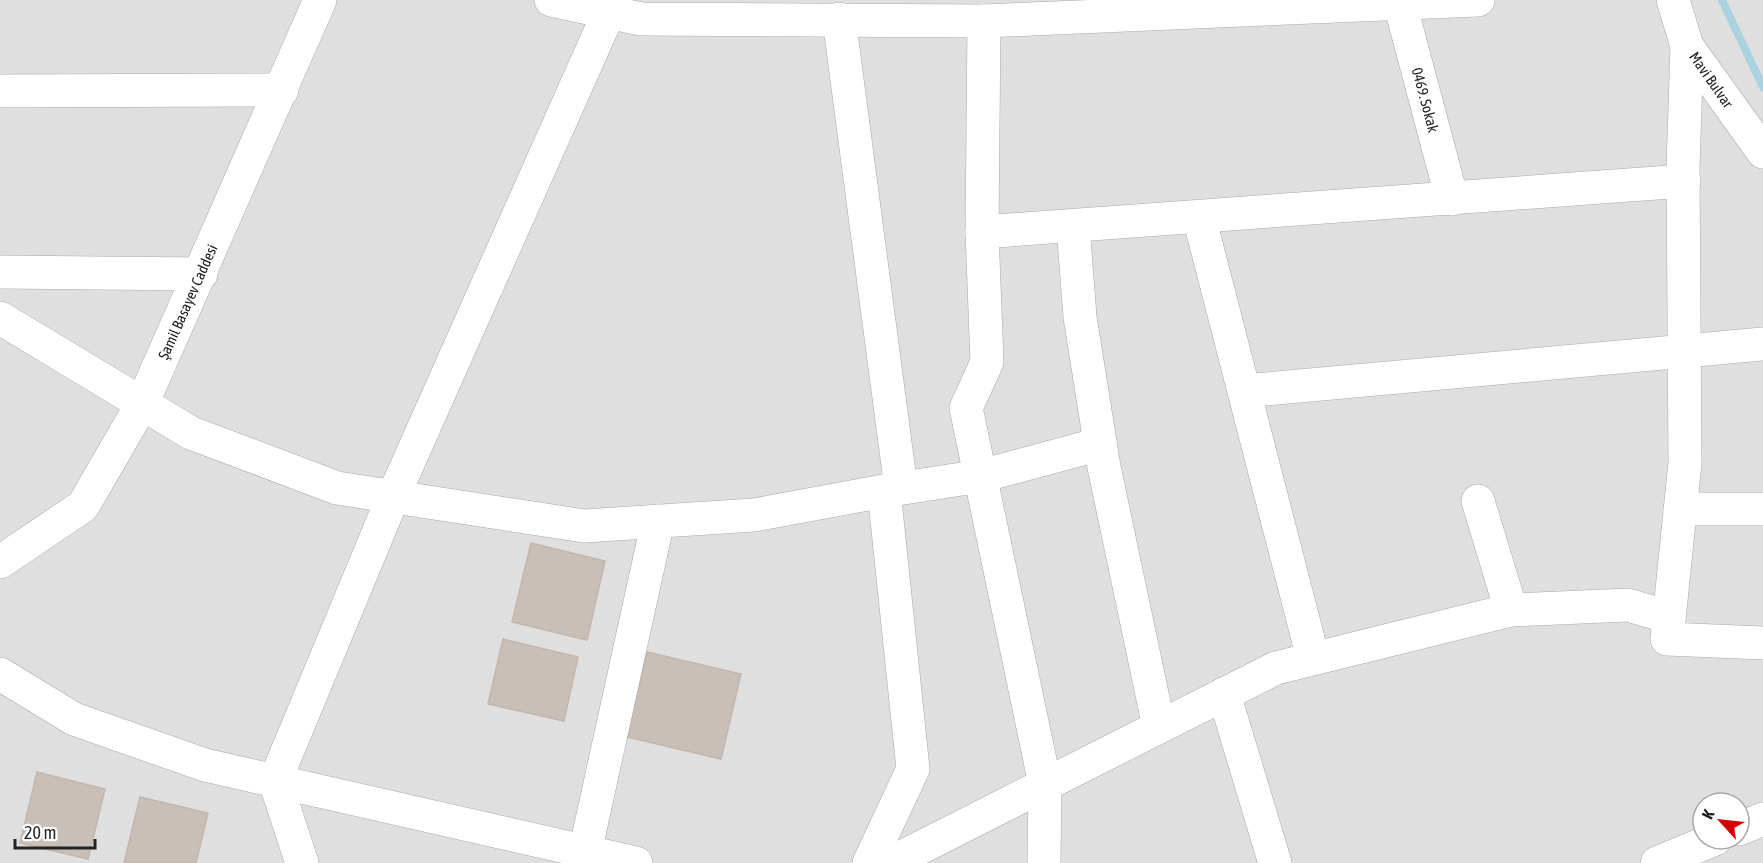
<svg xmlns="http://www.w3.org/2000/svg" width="1763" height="863" font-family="'Asap Condensed',sans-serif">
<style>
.residential{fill:#e0dfdf;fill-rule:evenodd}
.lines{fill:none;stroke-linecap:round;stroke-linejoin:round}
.stream{stroke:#aad3df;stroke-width:8}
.building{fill:#c7bfb8;stroke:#c4b6ab;stroke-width:1.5}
.minor-casing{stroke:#a9a9a9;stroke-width:34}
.minor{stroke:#fff;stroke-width:33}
.labels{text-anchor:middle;stroke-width:6;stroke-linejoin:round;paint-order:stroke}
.street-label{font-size:15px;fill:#222;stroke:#fff}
</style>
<rect width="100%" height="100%" fill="#f2efe9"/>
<path class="residential" d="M0 0H1763V863H0ZM1703 803H1739V839H1703Z"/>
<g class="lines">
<path class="stream" d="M1722 0 1763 87"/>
</g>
<g class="building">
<path d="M531 543 605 561 587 640 512 622Z"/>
<path d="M503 639 578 657 564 721 488 704Z"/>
<path d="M647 652 741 674 721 759 627 737Z"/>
<path d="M37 772 105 789 88 859 20 843Z"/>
<path d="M140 797 208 813 196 863H124Z"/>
</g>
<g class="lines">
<defs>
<g id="minor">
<path d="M551 0 641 19 984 21 1478 0"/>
<path d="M1399 0 1452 199"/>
<path d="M1673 0 1687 46 1763 152"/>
<path d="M839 19 901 488"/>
<path d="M984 21 982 232 987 362 966 408 1045 784 1044 863"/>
<path d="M1687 46 1683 168 1685 463 1667 639 1763 643"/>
<path d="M0 91 282 90"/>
<path d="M1199 217 1313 658"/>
<path d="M1073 226 1080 317 1104 467 1159 727"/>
<path d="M982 232 1684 181"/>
<path d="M0 272 201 274"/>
<path d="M0 318 191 433 337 488 584 526 754 515 884 491 981 476 1100 444"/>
<path d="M1244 391 1763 344"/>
<path d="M1478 501 1511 610"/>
<path d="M1680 509H1763"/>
<path d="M0 562 83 506 142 404 320 0"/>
<path d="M0 674 74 719 205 765 636 863"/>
<path d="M1224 694 1275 863"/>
<path d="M1739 829 1763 819"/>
<path d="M585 852 658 521"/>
<path d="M302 863 275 781 393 497 609 12"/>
<path d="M869 863 913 769 884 491"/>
<path d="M890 863 1276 668 1511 610 1628 605 1669 617"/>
<path d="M1657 863 1715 839"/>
</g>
</defs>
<use href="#minor" class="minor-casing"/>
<use href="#minor" class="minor"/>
</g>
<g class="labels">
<g class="street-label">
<text transform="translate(1711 80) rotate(55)" y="5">Mavi Bulvar</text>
<text transform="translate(1425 100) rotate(75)" y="5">0469. Sokak</text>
<text transform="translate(188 302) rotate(-66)" y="5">Şamil Basayev Caddesi</text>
</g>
</g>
<g transform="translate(1721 821) rotate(297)"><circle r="28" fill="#ffffff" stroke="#a7a7a7" stroke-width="1.5"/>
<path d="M0-4.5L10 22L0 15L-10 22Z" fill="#d40000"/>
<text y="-9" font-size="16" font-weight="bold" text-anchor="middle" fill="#222222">K</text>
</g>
<path d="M15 839v9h80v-9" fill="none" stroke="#222222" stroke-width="3"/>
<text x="24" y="839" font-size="18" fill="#222222" stroke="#ffffff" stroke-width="4.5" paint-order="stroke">20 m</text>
</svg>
